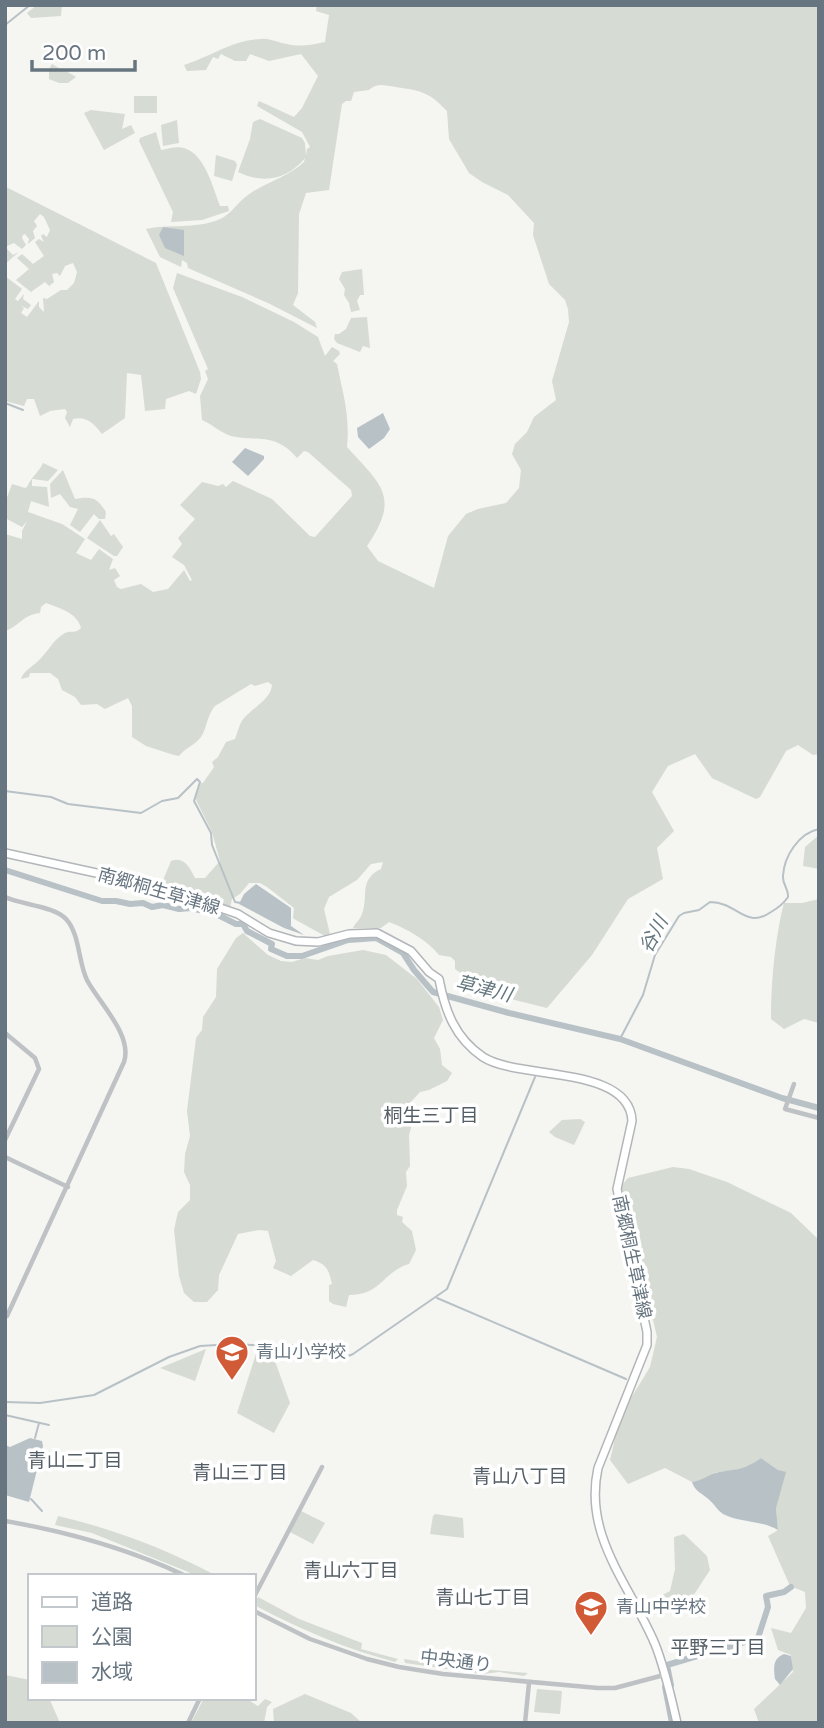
<svg xmlns="http://www.w3.org/2000/svg" width="824" height="1728" font-family="'Varela Round','Noto Sans JP',sans-serif">
<style>
.green{fill:#d6dbd3}
.water{fill:#b8c1c6}
.lines{fill:none;stroke-linecap:round;stroke-linejoin:round}
.stream{stroke:#b8c1c6;stroke-width:2}
.river{stroke:#b8c1c6;stroke-width:6}
.major-casing{stroke:#b2b6b9;stroke-width:10}
.minor{stroke:#bec2c5;stroke-width:4.5}
.major{stroke:#fff;stroke-width:7}
.labels{text-anchor:middle;stroke-width:7;stroke-linejoin:round;paint-order:stroke}
.street-label{font-size:18px;fill:#677580;stroke:#fff}
.poi-label{font-size:18px;fill:#677580;stroke:#fff;text-anchor:start}
.water-label{font-size:19px;font-style:italic;fill:#63767d;stroke:#fff}
.neighbourhood-label{font-size:19px;fill:#545e66;stroke:#fff}
</style>
<rect width="100%" height="100%" fill="#f5f5f2"/>
<g class="green">
<path d="M37 5H62L61 16 31 18 27 13Z"/>
<path d="M317 5H819V754L813 755 798 745 786 751 760 797 756 799 712 778 695 754 668 766 652 792 674 831 657 848 663 879 628 899 592 955 547 1008 507 998 482 988 455 969V961L451 957 439 955C427 940 407 929 389 922L381 928H353C355 923 360 920 362 914 369 896 358 880 381 869L383 862 371 864 357 880 329 897 324 909 330 934 325 936 296 920 293 918 294 908 267 887 260 883H249L240 894 232 899 230 908 161 885 171 861C184 856 190 868 195 878H205L220 861 212 832 195 798 201 783H203L214 767 212 762 218 757 226 742 235 739C238 732 239 724 244 718 254 707 271 699 272 685L268 682 255 686 251 684 215 706C207 715 207 728 201 737 195 745 185 748 179 756L174 755 146 746 132 737V706L128 698 105 709 97 704 81 705 75 697 62 690 58 679 50 673H30L29 677 21 679C23 672 30 668 36 663 47 654 53 639 65 633 72 630 75 634 81 628 77 613 60 608 46 603L41 607 40 613C22 615 20 626 5 631V534L22 539V531L27 521 22 527 5 518V503L12 484 25 488 27 487C31 477 39 472 43 463L58 470 48 481 32 479V486L47 487 49 507 31 501 28 512 62 524 85 539 76 553 91 560 99 549 113 559 109 570 115 568 120 576 114 580 117 587 121 589 141 584 153 592 168 589 184 570 190 581 192 580 184 565 172 557 182 544 178 538 195 519 180 505 202 482 218 486 223 484 226 487 233 481 272 499 310 536 315 537 352 496 351 490 308 452 304 451 297 458C275 432 258 442 231 436 221 433 212 424 202 420L200 396 208 379 205 371 208 369 173 288 177 273 242 297 294 322 318 337 325 356 332 347 339 351 340 354 333 361 337 364C343 394 350 415 347 447 381 485 401 496 367 546L378 561 434 588 448 536 466 514 478 509 506 503 519 488 521 470 512 454 515 444 527 432 534 417 556 400 552 381 569 322 568 309 565 300 549 284 533 235 534 223 508 195 482 182 469 173 449 139 447 111C429 92 422 91 396 87 385 86 378 82 369 90L354 92 351 101H346L342 104 329 190 306 193 299 214 298 293 293 305 315 322 317 328 268 303 188 268 187 263 182 260 181 267 160 257 146 229C169 224 195 229 218 220 230 215 234 207 243 199 261 183 286 179 304 162L305 158C287 180 263 184 238 172L250 139 253 122 260 119 302 138 305 143 306 156 307 149 310 147 302 132 257 106 259 101 294 117 302 108 318 76 301 54 269 61 250 54 246 61H235L221 54 218 59 213 57 206 70 187 71 184 65C210 57 233 40 261 39 270 38 278 43 287 44 300 47 312 45 325 42L329 15 316 11Z"/>
<path d="M52 64 62 70 63 69 76 77 68 83H59L49 79V69Z"/>
<rect x="134" y="96" width="23" height="17"/>
<path d="M91 110 125 114 122 129 131 125 135 133 104 150 84 113Z"/>
<path d="M177 120 179 143 163 146 161 125Z"/>
<path d="M156 132 161 150C168 149 177 146 184 148 205 154 213 188 220 206H228L229 211 202 220 171 222 173 212 139 141 140 138Z"/>
<path d="M216 155 235 161 237 165 232 181 214 176Z"/>
<path d="M6 187 156 263 200 372 201 379 196 394 189 391 166 399 165 409 145 411 141 375 127 373 125 418 102 434C94 424 87 416 73 419L70 427 65 418 67 412 65 409 50 411 40 416 34 399H27L24 406 5 401V276L22 289 15 299 18 301 24 294 23 299 31 305 28 309 20 305 24 308 21 313 27 317 39 301V307L44 312 43 298 47 299 61 290H67L74 283 77 272 73 263 65 266 60 276 57 273 52 274 54 282 49 286 45 282 31 292 16 280 29 269 17 258 22 254 33 264 44 256 35 242 39 239 44 242 41 236 43 234 47 237 50 230 44 217 40 214 34 221 37 226 33 231 35 238 28 244 29 239 25 234 23 235 22 238 26 245 22 249 14 243 7 246V249L13 255 19 252 5 264Z"/>
<path d="M362 269 364 295H360L357 301 360 310 351 312 349 303 344 295 345 289 339 279 342 272Z"/>
<path d="M367 317 370 348 363 346 360 352 337 343 334 339 335 334H339L346 329 351 318Z"/>
<path d="M63 470 75 499C92 496 97 497 106 512L105 519H99L94 514 80 532 70 525 78 509 70 507 60 494 51 498 50 484Z"/>
<path d="M100 520 111 536 114 534 123 547 117 556H114L87 538Z"/>
<path d="M819 835V869L803 866 805 847Z"/>
<path d="M819 899V1023L804 1019 784 1029 771 1019C771 984 775 937 784 903H802Z"/>
<path d="M243 933 268 955 281 961 292 962 305 958 318 960 328 956 363 950 386 955 417 979 439 1007 443 1020 434 1038 440 1049 442 1065 452 1073 447 1081 429 1090 420 1092 409 1104 407 1112 411 1128 409 1135 410 1166 406 1172 407 1186 397 1210V1215L403 1217 402 1222 412 1231 416 1250 409 1264C382 1272 382 1295 349 1295L346 1307 333 1304 329 1301V1285L332 1284C329 1271 327 1264 313 1260L291 1276 273 1268 276 1261 268 1231 259 1230 238 1234 219 1275 218 1290 207 1302H194L184 1293 179 1276 174 1230 178 1212 190 1200V1185L184 1172 185 1154 190 1136 187 1111 196 1038 202 1030 203 1017 216 997 217 969 236 938Z"/>
<path d="M580 1119 585 1122 574 1145 555 1137 549 1132 562 1120Z"/>
<path d="M673 1167 689 1169 727 1182 791 1213 819 1240V1723H759L754 1709 793 1672 791 1655 778 1650 771 1628 791 1633 806 1608 805 1592 790 1586 768 1536 778 1530 776 1508 778 1470 761 1458 745 1469 717 1472 700 1481 692 1482 665 1468 628 1484 610 1460 616 1434 628 1403 650 1367 657 1337 633 1234 617 1208 623 1184 628 1178Z"/>
<path d="M206 1349 195 1381 160 1368Z"/>
<path d="M271 1350 290 1403 274 1433 237 1413 257 1351Z"/>
<path d="M301 1511 325 1523 313 1544 290 1532Z"/>
<path d="M435 1514 463 1518 464 1538 430 1534 433 1516Z"/>
<path d="M58 1516C114 1529 166 1549 217 1576H198L92 1533 55 1525Z"/>
<path d="M684 1534 707 1556 710 1570 680 1616 670 1612 657 1598 670 1591 675 1569 674 1537Z"/>
<path d="M258 1597 299 1619 362 1643 361 1649 398 1659 395 1662C346 1649 302 1630 258 1607L255 1603Z"/>
<path d="M404 1659 454 1667 528 1673 524 1676 499 1672 483 1674 405 1663Z"/>
<path d="M5 1675 30 1680V1698H49L60 1723 5 1722Z"/>
<path d="M537 1689 562 1691 560 1714 534 1712Z"/>
<path d="M305 1694 351 1713 362 1723H274L273 1709Z"/>
<path d="M204 1698H245L258 1706 265 1699 272 1702 267 1707 264 1723H191Z"/>
</g>
<g class="water">
<path d="M163 227 184 230V256L165 248 159 235Z"/>
<path d="M383 413 390 429 384 438 369 449 358 437 357 428Z"/>
<path d="M245 448 264 456V459L248 476 232 462Z"/>
<path d="M256 884 291 908V926L304 935 284 928 239 904 244 894Z"/>
<path d="M30 1438 42 1441 43 1446 29 1502 5 1495V1445L10 1447Z"/>
<path d="M761 1458 778 1470 786 1472 776 1508 778 1530C761 1520 741 1523 723 1514 717 1510 713 1502 707 1498 700 1492 695 1491 692 1482 702 1481 709 1474 719 1472 738 1469 744 1470 761 1458Z"/>
<path d="M784 1654 791 1656 793 1669 780 1685 775 1679C774 1668 772 1659 784 1654Z"/>
</g>
<g class="lines">
<g class="stream">
<path d="M5 25 30 5"/>
<path d="M5 403 23 410"/>
<path d="M5 791 51 797 68 804 141 813 162 801 178 798 197 779 200 782 194 801 211 833 212 845 235 902 241 903"/>
<path d="M620 1039 643 995 655 955 679 916 684 913 699 910 710 902C738 902 745 930 771 912 778 908 784 903 788 897 789 889 782 884 783 876 784 856 799 833 819 829"/>
<path d="M437 1298 626 1379"/>
<path d="M5 1402 40 1403 94 1395 169 1357 200 1346 234 1344 283 1347 292 1345 329 1357 344 1358 353 1354 447 1289 535 1077"/>
<path d="M5 1415 49 1425"/>
<path d="M35 1438 39 1423"/>
<path d="M31 1499 42 1511"/>
</g>
<g class="river">
<path d="M5 870 102 901H116L130 904 143 903 152 907 163 905 179 909 191 908 216 914 236 924H243L247 931 272 944 271 949 287 956H302L348 940 376 938 403 953 414 970 433 992 509 1013 620 1039 782 1098 819 1108"/>
<path d="M671 1685 667 1665 758 1638 768 1607 766 1596 784 1592 791 1587"/>
<path d="M665 1687 672 1723"/>
</g>
<defs>
<path id="major" d="M5 853 119 878 179 894 238 914 269 933 296 941 318 942 349 934 377 933 411 951 429 972 439 979C445 1011 455 1038 483 1057 518 1080 630 1065 632 1121L617 1189 647 1332V1345L598 1468C583 1536 630 1585 655 1644 665 1669 671 1697 677 1723"/>
</defs>
<use href="#major" class="major-casing"/>
<g class="minor">
<path d="M5 897C22 905 54 906 66 919 80 934 78 962 87 980 99 1003 133 1035 124 1062L7 1316"/>
<path d="M5 1033 35 1058 39 1069 5 1140"/>
<path d="M794 1084 785 1109 819 1118"/>
<path d="M5 1157 68 1187"/>
<path d="M5 1521C69 1532 127 1548 186 1576"/>
<path d="M254 1597 322 1467"/>
<path d="M254 1611 310 1639 367 1659 399 1667 443 1674 598 1688H615L664 1675"/>
<path d="M188 1723 200 1698"/>
<path d="M525 1723 529 1683"/>
</g>
<use href="#major" class="major"/>
</g>
<defs>
<symbol id="school-pin" viewBox="-11 -11 22 30"><path d="M0 17L-7.5 6A9.5 9.5 0 1 1 7.5 6Z" fill="#d15b36" stroke="#fff"/><path d="M0-5L7-2L0 1L-7-2ZM-4 1L0 2.5L4 1V4Q0 6-4 4Z" fill="#fff"/></symbol>
</defs>
<g fill-rule="evenodd">
<use href="#school-pin" x="213" y="1333" width="38" height="52"/>
<use href="#school-pin" x="572" y="1588" width="38" height="52"/>
</g>
<g class="labels">
<g class="street-label">
<text transform="translate(159 891) rotate(16)" y="6">南郷桐生草津線</text>
<text transform="translate(632 1257) rotate(78)" y="6">南郷桐生草津線</text>
<text transform="translate(456 1661) rotate(7)" y="6">中央通り</text>
</g>
<g class="poi-label">
<text x="256" y="1358">青山小学校</text>
<text x="616" y="1613">青山中学校</text>
</g>
<g class="water-label">
<text transform="translate(653 934) rotate(-61)" y="7">谷川</text>
<text transform="translate(484 988) rotate(14)" y="7">草津川</text>
</g>
<g class="neighbourhood-label">
<text x="431" y="1122">桐生三丁目</text>
<text x="75" y="1467">青山二丁目</text>
<text x="240" y="1479">青山三丁目</text>
<text x="520" y="1483">青山八丁目</text>
<text x="351" y="1577">青山六丁目</text>
<text x="483" y="1604">青山七丁目</text>
<text x="718" y="1654">平野三丁目</text>
</g>
</g>
<rect width="824" height="1728" fill="none" stroke="#677580" stroke-width="14"/>
<rect x="28" y="1574" width="228" height="126" fill="#ffffff" stroke="#c2c8cc" stroke-width="2"/>
<rect x="42" y="1597" width="35" height="10" fill="#ffffff" stroke="#c2c8cc" stroke-width="2"/>
<text x="91" y="1609" font-size="21" fill="#677580">道路</text>
<rect x="42" y="1626" width="35" height="21" fill="#d6dbd3" stroke="#c2c8cc" stroke-width="2"/>
<text x="91" y="1644" font-size="21" fill="#677580">公園</text>
<rect x="42" y="1662" width="35" height="21" fill="#b8c1c6" stroke="#c2c8cc" stroke-width="2"/>
<text x="91" y="1679" font-size="21" fill="#677580">水域</text>
<path d="M32 60v10h103v-10" fill="none" stroke="#677580" stroke-width="3.5"/>
<text x="42" y="60" font-size="21" fill="#677580" stroke="#ffffff" stroke-width="5" paint-order="stroke">200 m</text>
</svg>
